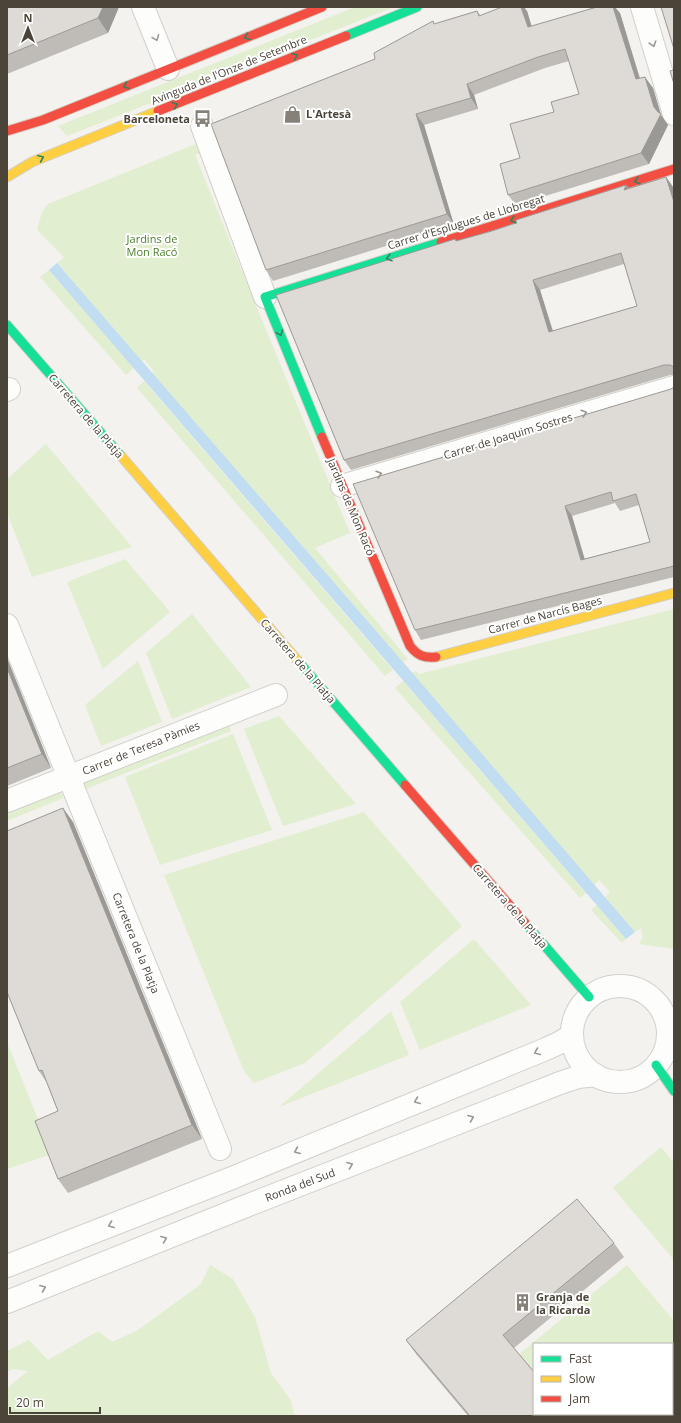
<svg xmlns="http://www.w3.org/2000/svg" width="681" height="1423" font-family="'Open Sans',sans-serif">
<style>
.green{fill:#e1eecf}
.water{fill:#c0ddf1}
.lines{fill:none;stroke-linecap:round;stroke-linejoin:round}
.street-casing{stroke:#d2d0cb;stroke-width:24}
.fast-casing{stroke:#d3cfc5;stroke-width:11}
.slow-casing{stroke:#d3cfc5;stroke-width:11}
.jam-casing{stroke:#d3cfc5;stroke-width:11}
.street{stroke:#fdfdfc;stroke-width:22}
.fast{stroke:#16e098;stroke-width:9}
.slow{stroke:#ffcf43;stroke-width:9}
.jam{stroke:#f24e42;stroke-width:9}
.wall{fill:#bfbcb8;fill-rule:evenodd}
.shaded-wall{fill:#9b9996}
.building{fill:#dedbd6;stroke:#9b9996;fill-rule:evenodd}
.oneway{stroke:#36825f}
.oneway2{stroke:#9b9791}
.labels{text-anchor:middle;stroke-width:4;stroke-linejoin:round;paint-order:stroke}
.street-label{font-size:11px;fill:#4b4439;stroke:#fff}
.poi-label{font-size:11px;font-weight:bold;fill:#4b4439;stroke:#fff;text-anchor:start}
.park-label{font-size:11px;fill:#4a7f2a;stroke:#fff}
</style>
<rect width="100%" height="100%" fill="#f4f2ee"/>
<g class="green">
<path d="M355 7H394L67 136 58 126Z"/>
<path d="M203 141 206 151 195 155 255 303 350 533 315 548 408 659 403 662 152 373 154 372 145 360 142 361 57 263 64 257 37 230 42 212 48 204Z"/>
<path d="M49 270 134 368 126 375 40 277Z"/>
<path d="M144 381 393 670 385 676 137 388Z"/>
<path d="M46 444 132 547 32 577 7 513V479Z"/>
<path d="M125 559 170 612 103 669 67 582Z"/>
<path d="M674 609V949L639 944 643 937 641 928 635 932 605 897 610 892 599 880 594 885 412 673 416 671 419 674Z"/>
<path d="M192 614 251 687 172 719 146 653Z"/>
<path d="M138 661 162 722 101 746 85 705Z"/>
<path d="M403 681 586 893 580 898 395 688Z"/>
<path d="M279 716 356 804 283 826 244 729Z"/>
<path d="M228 724 231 731 81 791 78 784Z"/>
<path d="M233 734 272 830 160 865 125 777Z"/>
<path d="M61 792 63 798 7 821V814Z"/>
<path d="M364 812 462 926 305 1063 254 1083 244 1071 164 875Z"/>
<path d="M597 905 626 939 622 943 591 910Z"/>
<path d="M474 939 531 1005 420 1050 400 1002Z"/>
<path d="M391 1011 409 1055 279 1107Z"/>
<path d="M7 1042 52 1154 7 1169Z"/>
<path d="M661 1147 674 1163V1260L613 1188Z"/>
<path d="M210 1265 233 1279 255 1317 271 1373 290 1399 295 1416H7V1388L28 1371 13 1369 7 1372V1351L29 1340 48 1360 98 1331 112 1342 138 1330 201 1284Z"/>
<path d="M627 1265 674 1321V1354L672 1355V1344H534V1374L518 1355Z"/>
<path d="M674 1378V1416H629L632 1414H672V1380Z"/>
</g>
<path class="water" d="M57 263 403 662 635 932 626 939 49 270Z"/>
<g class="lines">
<defs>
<g id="street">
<path d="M143 7 168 69"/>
<path d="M642 7 674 114"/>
<path d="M202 126 265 297"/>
<path d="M7 390 9 389"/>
<path d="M342 486 674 387"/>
<path d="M7 625 220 1149"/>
<path d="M7 801 276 695"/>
<circle cx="620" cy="1034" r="48"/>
<path d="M7 1266 232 1178 546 1049 559 1043 572 1035"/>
<path d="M7 1302 246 1206 560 1083 578 1077 596 1075"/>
</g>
<g id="fast">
<path d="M346 36 417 7"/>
<path d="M7 325 121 456"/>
<path d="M322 437 265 297 441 242"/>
<path d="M298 661 405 785"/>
<path d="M525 923 589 997"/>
<path d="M656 1065 674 1091"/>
</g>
<g id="slow">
<path d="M7 177 32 162 158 111"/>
<path d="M121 456 298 661"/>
<path d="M436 657 674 593"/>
</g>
<g id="jam">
<path d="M158 111 346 36"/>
<path d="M7 131 43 120 322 7"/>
<path d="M441 242 674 169"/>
<path d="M322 437 410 646C418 656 424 658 436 657"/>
<path d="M405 785 525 923"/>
</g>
</defs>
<use href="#street" class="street-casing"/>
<use href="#fast" class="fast-casing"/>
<use href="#slow" class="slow-casing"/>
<use href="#jam" class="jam-casing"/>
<use href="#street" class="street"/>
<use href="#fast" class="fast"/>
<use href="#slow" class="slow"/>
<use href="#jam" class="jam"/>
</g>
<g class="wall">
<path d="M7 7H119L108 33 7 74Z"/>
<path d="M477 11 481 16 527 11 531 26 620 13 640 78 653 88 661 115 668 125 649 164 516 205 508 195 520 158 554 112 579 94 569 61 545 68 474 95 478 109 424 125 454 225 273 281 266 270 375 59 435 24Z"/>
<path d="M666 177 673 187 674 190V375H670L351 470 344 460 455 239 456 241 492 231 626 185 629 188ZM624 264 637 306 553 331 540 290Z"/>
<path d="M674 387V577L421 640 415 630 671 389ZM615 503 620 511 639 505 650 542 584 559 572 516Z"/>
<path d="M7 658 51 768 7 786Z"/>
<path d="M73 822 202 1139 68 1193 58 1179V1111L47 1083 39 1071Z"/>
<path d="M614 1243 624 1257 514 1348 571 1416H468L416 1354 406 1340Z"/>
</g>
<g class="shaded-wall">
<path d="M103 7H119L108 33 98 18Z"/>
<path d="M521 7H524L527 11 535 37 528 27Z"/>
<path d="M613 7H615L620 13 643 90 636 79Z"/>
<path d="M645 77 653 88 661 115 668 125 649 164 641 153Z"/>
<path d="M467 84 474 95 478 109 471 98Z"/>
<path d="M416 114 424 125 454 225 447 214Z"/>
<path d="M666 177 673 187 674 190V202Z"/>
<path d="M626 185 633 195 624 190Z"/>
<path d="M533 280 540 290 556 342 549 332Z"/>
<path d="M565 506 572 516 588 570 581 560Z"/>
<path d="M7 658 51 768 42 754 7 668Z"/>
<path d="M63 808 73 822 202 1139 192 1125Z"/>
</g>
<g class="building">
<path d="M7 7H103L98 18 7 55Z"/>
<path d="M502 7H521L528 27 597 7H613L636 79 645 77 654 107 658 112 661 114 641 153 508 195 500 164 520 158 510 124 554 112 551 102 579 94 565 49 538 57 467 84 471 98 416 114 447 214 266 270 211 124 375 59 374 53 433 21 434 24 477 11 479 16Z"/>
<path d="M661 7H674V49Z"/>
<path d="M674 70V84L670 71Z"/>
<path d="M666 177 674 202V367L670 365H664L344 460 276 295 455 239 456 241 492 231 516 223V220L626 185 624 190ZM621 253 637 306 549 332 533 280Z"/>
<path d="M674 387V566L415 630 353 484 671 389ZM611 492 613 501 636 494 650 542 581 560 565 506Z"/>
<path d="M7 668 42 754 7 768Z"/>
<path d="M63 808 192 1125 58 1179 35 1121 58 1111 42 1070 39 1071 7 992V831Z"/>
<path d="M577 1199 614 1243 503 1335 534 1372V1414H569L571 1416H470L406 1340Z"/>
</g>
<defs><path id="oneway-chevron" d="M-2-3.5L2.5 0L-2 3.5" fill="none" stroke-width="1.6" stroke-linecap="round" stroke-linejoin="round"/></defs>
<g class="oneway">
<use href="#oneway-chevron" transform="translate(247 37) rotate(158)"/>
<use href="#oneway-chevron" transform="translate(295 56) rotate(-22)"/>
<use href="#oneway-chevron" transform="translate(126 86) rotate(158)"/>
<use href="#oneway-chevron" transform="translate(175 105) rotate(-22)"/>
<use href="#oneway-chevron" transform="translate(41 158) rotate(-23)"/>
<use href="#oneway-chevron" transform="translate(637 181) rotate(163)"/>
<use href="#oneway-chevron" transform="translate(513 220) rotate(163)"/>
<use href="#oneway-chevron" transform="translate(389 258) rotate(163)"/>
<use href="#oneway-chevron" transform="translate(280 333) rotate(68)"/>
</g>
<g class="oneway2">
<use href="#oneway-chevron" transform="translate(156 38) rotate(69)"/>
<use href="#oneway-chevron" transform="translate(653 44) rotate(73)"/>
<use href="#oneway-chevron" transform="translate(584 413) rotate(-17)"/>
<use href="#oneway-chevron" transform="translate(379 474) rotate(-17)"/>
<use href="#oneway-chevron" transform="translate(537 1052) rotate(158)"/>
<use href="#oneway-chevron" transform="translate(417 1101) rotate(158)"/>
<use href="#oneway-chevron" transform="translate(471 1118) rotate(-21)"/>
<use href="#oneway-chevron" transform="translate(297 1151) rotate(158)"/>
<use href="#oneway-chevron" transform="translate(350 1165) rotate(-21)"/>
<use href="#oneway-chevron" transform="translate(111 1225) rotate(159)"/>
<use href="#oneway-chevron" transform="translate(164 1239) rotate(-22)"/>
<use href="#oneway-chevron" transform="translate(43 1288) rotate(-22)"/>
</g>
<defs>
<symbol id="shop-bare" viewBox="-9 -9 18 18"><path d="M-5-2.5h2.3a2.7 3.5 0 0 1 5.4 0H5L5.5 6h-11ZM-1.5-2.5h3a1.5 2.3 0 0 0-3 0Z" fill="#868178" stroke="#fff" stroke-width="2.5" paint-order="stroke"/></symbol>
<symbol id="bus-bare" viewBox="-9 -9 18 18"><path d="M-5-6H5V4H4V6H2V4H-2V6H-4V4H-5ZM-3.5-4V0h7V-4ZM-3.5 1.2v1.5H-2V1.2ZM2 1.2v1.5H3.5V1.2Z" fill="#868178" stroke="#fff" stroke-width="2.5" paint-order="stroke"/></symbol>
<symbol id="building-bare" viewBox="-9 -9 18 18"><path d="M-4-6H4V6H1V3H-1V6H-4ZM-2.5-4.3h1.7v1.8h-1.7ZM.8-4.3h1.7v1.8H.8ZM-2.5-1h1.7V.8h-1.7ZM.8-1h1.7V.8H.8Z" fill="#868178" stroke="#fff" stroke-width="2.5" paint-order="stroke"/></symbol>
</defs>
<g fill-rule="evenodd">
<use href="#shop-bare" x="280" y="102" width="25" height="25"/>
<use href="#bus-bare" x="190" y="106" width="25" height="25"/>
<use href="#building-bare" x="510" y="1290" width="25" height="25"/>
</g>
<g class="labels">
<g class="street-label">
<text transform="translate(229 70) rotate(-22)" y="4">Avinguda de l'Onze de Setembre</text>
<text transform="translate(466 222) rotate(-17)" y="4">Carrer d'Esplugues de Llobregat</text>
<text transform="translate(86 416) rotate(49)" y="4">Carretera de la Platja</text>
<text transform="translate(508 436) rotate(-17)" y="4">Carrer de Joaquim Sostres</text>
<text transform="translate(351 507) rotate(67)" y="4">Jardins de Mon Racó</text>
<text transform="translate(545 615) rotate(-15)" y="4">Carrer de Narcís Bages</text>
<text transform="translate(298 661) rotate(49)" y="4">Carretera de la Platja</text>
<text transform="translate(141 748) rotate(-22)" y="4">Carrer de Teresa Pàmies</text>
<text transform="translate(510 906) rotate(49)" y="4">Carretera de la Platja</text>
<text transform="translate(136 943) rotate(68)" y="4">Carretera de la Platja</text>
<text transform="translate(300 1185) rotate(-21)" y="4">Ronda del Sud</text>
</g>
<g class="poi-label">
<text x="306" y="118">L'Artesà</text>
<text x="190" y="123" text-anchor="end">Barceloneta</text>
<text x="536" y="1301">Granja de<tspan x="536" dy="13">la Ricarda</tspan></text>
</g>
<g class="park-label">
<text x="152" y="243">Jardins de<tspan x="152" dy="13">Mon Racó</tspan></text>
</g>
</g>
<rect width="681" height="1423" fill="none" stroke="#4b4439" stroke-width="16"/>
<rect x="533" y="1343" width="140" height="72" fill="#ffffff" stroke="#b7b4b0"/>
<rect x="541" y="1356" width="20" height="6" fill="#16e098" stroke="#b7b4b0"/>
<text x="569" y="1363" font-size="12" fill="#4b4439">Fast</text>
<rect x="541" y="1376" width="20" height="6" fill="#ffcf43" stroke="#b7b4b0"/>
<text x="569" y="1383" font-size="12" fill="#4b4439">Slow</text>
<rect x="541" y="1396" width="20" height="6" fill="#f24e42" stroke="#b7b4b0"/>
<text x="569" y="1403" font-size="12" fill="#4b4439">Jam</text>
<g transform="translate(28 28)" stroke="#ffffff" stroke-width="3" paint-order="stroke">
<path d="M0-3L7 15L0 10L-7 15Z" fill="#4b4439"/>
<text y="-6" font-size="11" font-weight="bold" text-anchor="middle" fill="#4b4439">N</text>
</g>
<path d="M10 1407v6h90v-6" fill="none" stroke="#4b4439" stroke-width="2"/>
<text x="16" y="1407" font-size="12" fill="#4b4439" stroke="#ffffff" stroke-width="3" paint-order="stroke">20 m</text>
</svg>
